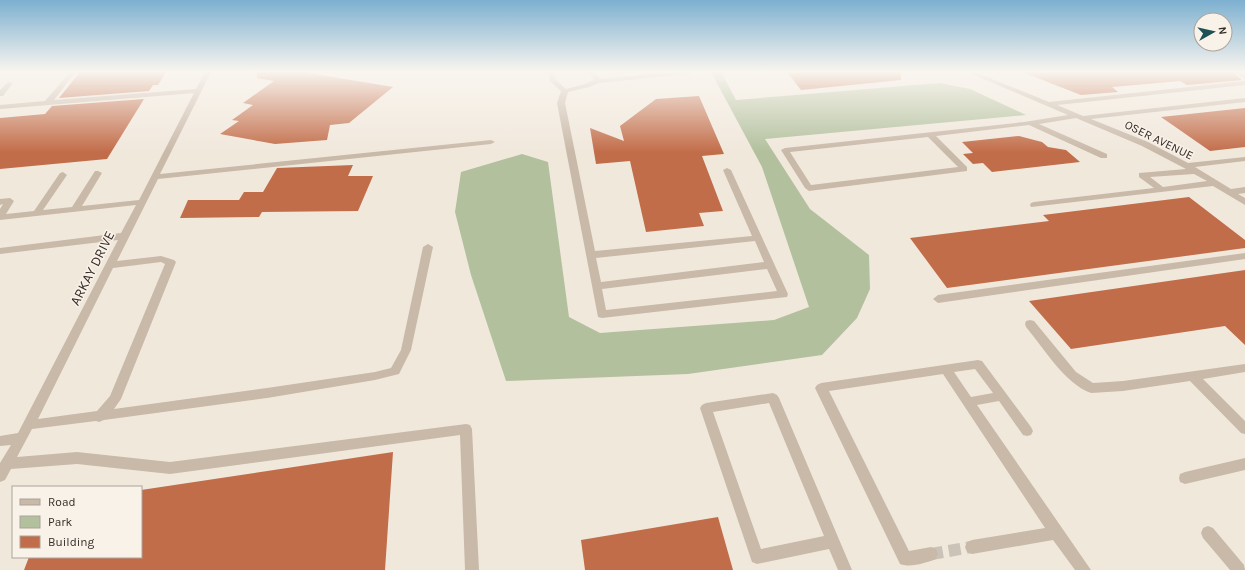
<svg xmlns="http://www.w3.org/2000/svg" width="1245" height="570" font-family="Karla,sans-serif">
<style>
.green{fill:#b2c09d}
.building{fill:#c26d4a}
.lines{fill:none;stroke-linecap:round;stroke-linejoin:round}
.minor-tunnel{stroke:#ccc3b8;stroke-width:12;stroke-dasharray:12 6;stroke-linecap:butt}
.minor{fill:#c9b9a9;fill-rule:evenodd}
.labels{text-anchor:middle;stroke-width:3;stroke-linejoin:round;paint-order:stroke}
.far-street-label{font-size:12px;fill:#362d28;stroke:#f9f2e9}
.street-label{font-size:14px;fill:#362d28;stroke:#f9f2e9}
</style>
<rect width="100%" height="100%" fill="#f1e8dc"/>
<path class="green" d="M711 72H721L736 100 940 83 970 89 1026 115 765 139 810 209 869 255 870 289 857 318 822 355 688 374 506 381 471 275 455 212 461 172 522 154 548 162 569 317 600 333 774 320 809 307 762 167Z"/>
<g class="building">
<path d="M80 72H166L158 85H153L149 91 59 98Z"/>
<path d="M257 72H303L393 87 349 123 330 125 327 140 275 144 220 134 239 121 232 120 253 105 243 103 274 81 257 78Z"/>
<path d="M787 72H901V80L801 90Z"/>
<path d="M1022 72H1232L1242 80 1187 85 1180 81 1112 87 1118 92 1081 95Z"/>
<path d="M699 96 724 154 702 156 723 211 699 213 704 226 646 232 630 161 596 164 590 128 624 141 620 126 656 99Z"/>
<path d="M144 99 107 159 0 169V118L45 114 52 106Z"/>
<path d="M1245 108V147L1210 151 1161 117Z"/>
<path d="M1019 136 1042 142 1048 147 1066 150 1080 162 992 172 983 163 973 164 963 154 973 153 962 142Z"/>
<path d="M353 165 348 176H373L358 211 262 212 259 217 180 218 188 200H239L244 192H263L277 168Z"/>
<path d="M1189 197 1245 240V248L947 288 910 238 1049 221 1043 215Z"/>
<path d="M1245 270V345L1225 326 1071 349 1029 301Z"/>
<path d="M393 452 385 570H24L29 557H141V490Z"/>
<path d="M718 517 733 570H585L581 540Z"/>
</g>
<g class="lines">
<path class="minor-tunnel" d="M931 554 972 547"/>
<g class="minor">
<path d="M71 72 74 74 54 100 196 89 205 72H211L160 174 491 140 495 142 491 144 158 179 117 261 161 256 174 260 176 262 121 399 114 409 267 388 375 372 391 368 401 350 423 247 428 244 433 247 411 350 399 374 375 380 267 398 104 420 99 422 96 421 32 429 17 457 77 452 170 462 466 424 470 425 472 429 479 570H465L460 435 170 474 77 464 11 469 5 480 0 482V463L11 445 0 446V436L18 433 118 240 0 254V248L121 233 136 205 0 220V209L3 204 0 205V199L10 198 14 201 6 214 34 211 60 173 63 172 67 175 43 210 72 207 95 171H98L102 173 82 206 139 200 194 93 0 109V105L45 101 69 73ZM161 262 165 264 110 396 97 411 38 419 113 268Z"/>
<path d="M548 72H554L556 80 566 89 585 84 594 80 588 72H594L600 79 670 72H692L689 74 599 83 589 87 568 92 565 103 595 251 752 236 723 170 727 168 731 170 788 294 787 297 602 318 598 317 557 103 561 91 550 81ZM755 241 764 262 601 282 596 258ZM767 269 777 291 606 310 602 289Z"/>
<path d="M967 72H975L1049 102 1245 81V85L1057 105 1083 116 1245 98V102L1091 119 1148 142 1188 163 1245 157V161L1195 167 1231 189 1245 187V193L1238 194 1245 198V205L1213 186 1031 207 1030 205 1031 203 1034 202 1154 188 1139 177V173L1186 169 1142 146 1076 118 1039 124 1107 154V158H1101L1029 125 936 136 967 167V171L809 191 805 188 781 150 785 148 1024 122 1068 115ZM928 137 958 167 811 185 790 152ZM1194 174 1207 181 1163 187 1150 177Z"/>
<path d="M1233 72H1241L1245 74V79Z"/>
<path d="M8 82 13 83 3 96H0V90Z"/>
<path d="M1245 253V259L938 303 933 299 938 295Z"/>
<path d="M1030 320 1034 321 1076 372 1093 383 1123 381 1245 364V372L1203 379 1245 421V434L1241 433 1190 381 1123 391 1091 393C1065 384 1043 347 1026 327L1025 324 1026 321Z"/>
<path d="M978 360 982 361 1031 427 1033 431 1031 435 1027 436 1023 435 999 401 977 405 1091 570H1075L1053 540 972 554 967 552 965 547 967 542 972 540 1045 528 943 374 829 391 909 551 931 547 936 549 938 554 936 559C926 563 910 568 900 564L815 388 817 385 821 383ZM975 369 993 393 971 397 954 372Z"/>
<path d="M773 393 777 395 779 398 852 570H838L829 549 757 564 752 562 700 408 702 405 706 403ZM769 403 824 536 761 549 713 412Z"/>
<path d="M1245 458V470L1185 484 1180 482 1179 478 1180 474 1185 472Z"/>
<path d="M1208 526 1213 528 1244 565 1245 570H1230L1203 538 1201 533 1203 528Z"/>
</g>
</g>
<linearGradient id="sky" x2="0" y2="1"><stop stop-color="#7db0d0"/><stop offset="0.47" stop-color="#f9f5ef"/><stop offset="1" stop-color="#f9f5ef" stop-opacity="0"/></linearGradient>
<rect width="1245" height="152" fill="url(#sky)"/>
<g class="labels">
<g class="far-street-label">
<text transform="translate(1159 140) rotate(26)" y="4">OSER AVENUE</text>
</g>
<g class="street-label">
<text transform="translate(92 268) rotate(-63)" y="5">ARKAY DRIVE</text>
</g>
</g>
<rect x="12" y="486" width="130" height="72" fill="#f9f2e9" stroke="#aba39c"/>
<rect x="20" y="499" width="20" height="6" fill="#c9b9a9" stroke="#aba39c"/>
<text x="48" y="506" font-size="12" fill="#362d28">Road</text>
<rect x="20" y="516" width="20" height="12" fill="#b2c09d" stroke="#aba39c"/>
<text x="48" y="526" font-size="12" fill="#362d28">Park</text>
<rect x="20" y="536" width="20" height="12" fill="#c26d4a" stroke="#aba39c"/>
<text x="48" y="546" font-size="12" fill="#362d28">Building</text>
<g transform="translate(1213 32) rotate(82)"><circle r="19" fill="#f9f2e9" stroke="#aba39c"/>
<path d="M0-3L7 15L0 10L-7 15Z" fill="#1f5056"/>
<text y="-6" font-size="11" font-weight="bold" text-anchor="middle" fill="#362d28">N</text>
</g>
</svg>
